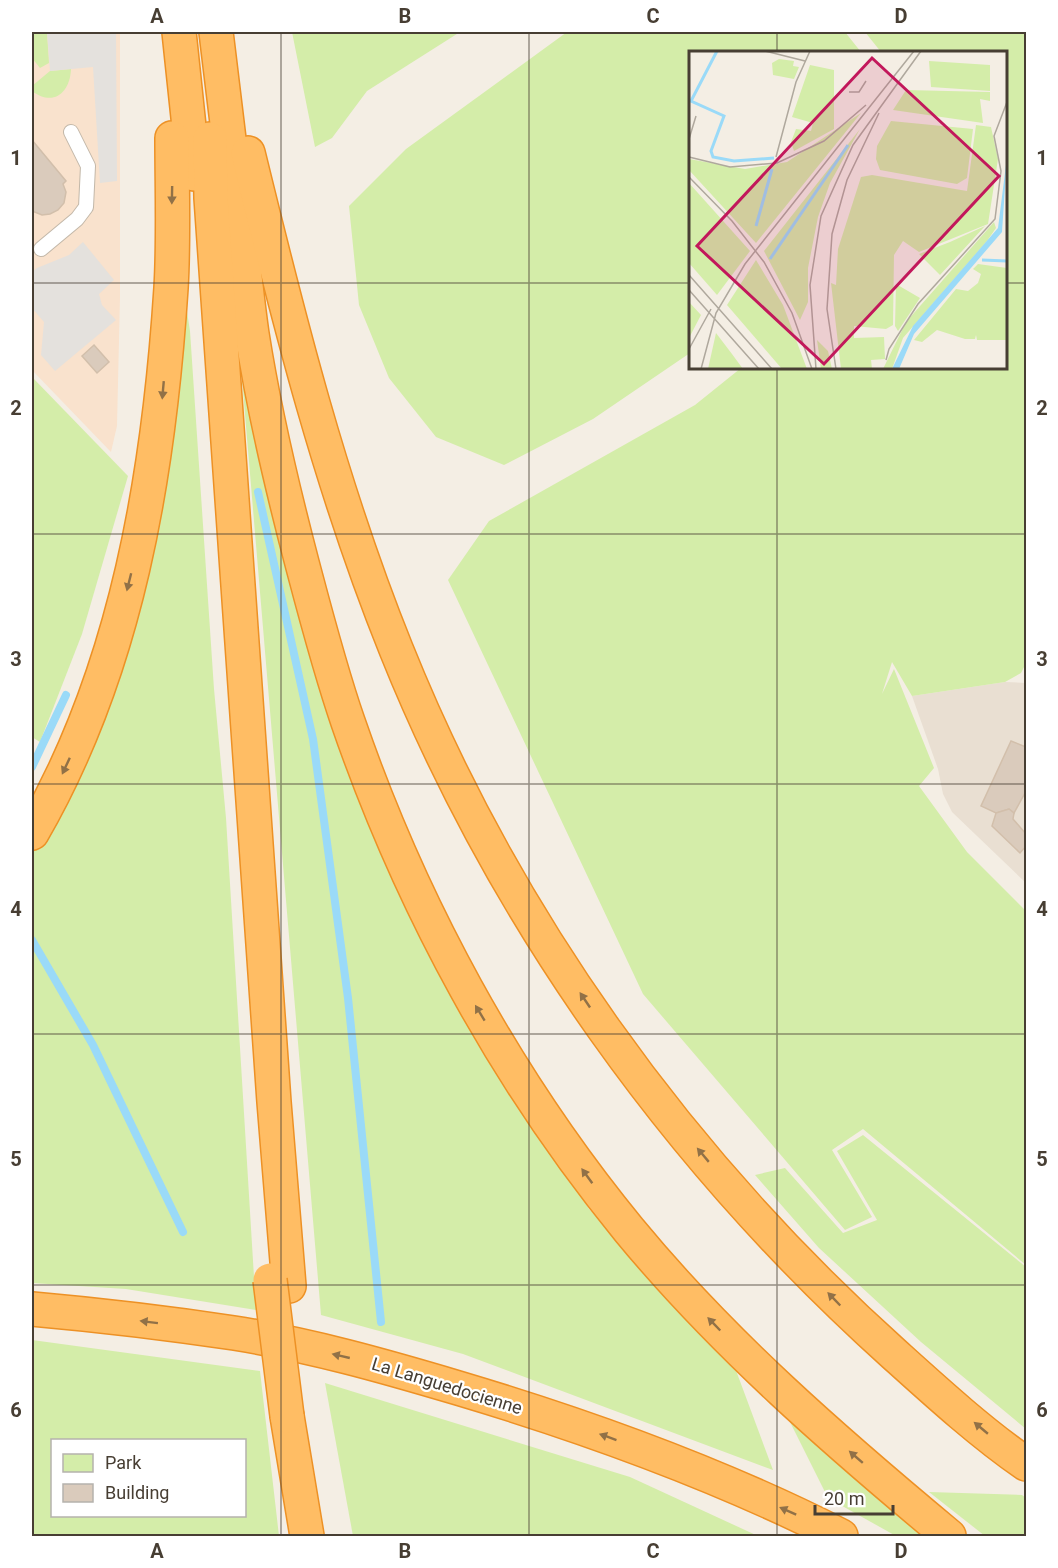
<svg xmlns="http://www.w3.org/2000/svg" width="1058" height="1568" font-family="Roboto,sans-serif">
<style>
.residential{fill:#e9dfd2}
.commercial{fill:#f9e2cd}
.green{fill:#d4eda9;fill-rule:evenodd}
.parking{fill:#e4e1dd}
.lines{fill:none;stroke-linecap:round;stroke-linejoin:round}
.stream{stroke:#9adaf8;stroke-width:8}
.building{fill:#dacbbc;stroke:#d2bfab;stroke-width:1.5}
.service-casing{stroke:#c3b8a9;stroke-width:16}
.motorway-casing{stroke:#ed9125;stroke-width:36}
.service{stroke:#fff;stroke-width:14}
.motorway{stroke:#ffbd64;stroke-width:33}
.motorway-bridge-casing{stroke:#ed9125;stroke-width:36;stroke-linecap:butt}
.motorway-bridge{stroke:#ffbd64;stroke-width:33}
.oneway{fill:#917147}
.grid{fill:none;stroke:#473e33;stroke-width:1.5;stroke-opacity:0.55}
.labels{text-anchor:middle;stroke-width:4.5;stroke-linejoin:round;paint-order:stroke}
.street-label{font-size:18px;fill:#473e33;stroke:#fff}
.inset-river{fill:none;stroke:#9adaf8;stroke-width:3}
.inset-road{fill:none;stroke:#afa89d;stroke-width:1.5}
.view{fill:#c2185b;fill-opacity:0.15;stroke:#c2185b;stroke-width:3}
.inset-edge{fill:none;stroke:#473e33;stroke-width:3}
.neatline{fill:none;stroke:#473e33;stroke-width:2}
.grid-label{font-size:20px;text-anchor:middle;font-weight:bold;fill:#473e33}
</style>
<rect width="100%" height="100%" fill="#f4eee4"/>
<path class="residential" d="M1005 682 1026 683V883L952 812 943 794 938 769 912 696Z"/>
<path class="commercial" d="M32 32H120V297L117 426 111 452 32 370Z"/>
<g class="green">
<path d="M32 32H47L49 63 40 68 32 58Z"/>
<path d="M292 32H460L367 91 332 138 315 147Z"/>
<path d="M567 32H845L861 52H690V353L593 419 504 465 436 437 389 378 359 305 349 206 406 149Z"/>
<path d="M865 32H1026V663L1021 673 1005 682 912 696 892 662 882 694 894 669 934 768 919 786 967 852 1026 911V1265L863 1129 832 1150 872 1217 845 1230 643 994 448 580 489 521 695 405 741 368H1006V52H881Z"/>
<path d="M71 69C70 93 53 107 32 91V86L50 71Z"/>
<path d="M184 292 190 331 214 689 226 818 256 1310 126 1289 32 1283V854L52 819 94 726Z"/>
<path d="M241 367 425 938 589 1209 731 1357 773 1470 463 1354 321 1315Z"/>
<path d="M32 377 128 476 82 634 40 742 32 737Z"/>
<path d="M863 1135 1026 1267V1429L921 1342 819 1248 755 1175 785 1168 843 1233 877 1220 837 1151Z"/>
<path d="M32 1340 260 1371 279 1536H32ZM52 1440H244V1516H52Z"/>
<path d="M325 1383 630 1477 758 1536H353Z"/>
<path d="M785 1412 921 1533 922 1536H896L828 1498Z"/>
<path d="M929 1492 1022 1495 1026 1498V1536H985Z"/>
</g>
<g class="parking">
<path d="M47 32H116L117 181 100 183 93 67 50 71Z"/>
<path d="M83 242 114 280 99 294 102 305 116 320 55 371 41 355 44 322 32 308V272L37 268 69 255Z"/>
</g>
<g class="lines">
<g class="stream">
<path d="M258 492 313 739 348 998 381 1322"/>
<path d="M32 767 66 695"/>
<path d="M32 940 93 1045 183 1232"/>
</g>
</g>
<g class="building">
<path d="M32 140 66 181 63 184 66 192 64 203 58 210 50 214 42 215 32 211Z"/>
<path d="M94 345 109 362 97 373 82 356Z"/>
<path d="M1011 741 1026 747V791L1014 813 1009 809 996 813 981 806Z"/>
<path d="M1009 809 1014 813 1013 819 1026 834V846L1020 853 992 826 996 813Z"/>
</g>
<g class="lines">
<defs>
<path id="service" d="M41 249 77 219 86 207 88 166 71 132"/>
<g id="motorway">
<path d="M179 32 194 174"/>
<path d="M216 32C224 98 232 164 240 230 244 265 247 300 252 334 264 411 282 487 302 563 316 616 330 670 348 722 411 905 506 1080 629 1230 723 1344 836 1442 949 1536"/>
<path d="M210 139 211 198 274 1102 289 1286"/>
<path d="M248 153C289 321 331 488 396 649 504 918 678 1160 894 1354 935 1391 981 1433 1026 1464"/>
<path d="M32 833C127 669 159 475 171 288 174 239 172 188 172 138"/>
<path d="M32 1309C99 1315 167 1323 234 1333 310 1345 384 1366 458 1388 589 1427 719 1474 841 1536"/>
<path d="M287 1416 307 1536"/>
</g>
</defs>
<use href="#service" class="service-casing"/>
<use href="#motorway" class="motorway-casing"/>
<use href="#service" class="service"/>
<use href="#motorway" class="motorway"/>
<defs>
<path id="motorway-bridge" d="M270 1280 287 1416"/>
</defs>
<use href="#motorway-bridge" class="motorway-bridge-casing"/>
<use href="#motorway-bridge" class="motorway-bridge"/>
</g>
<defs><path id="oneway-solid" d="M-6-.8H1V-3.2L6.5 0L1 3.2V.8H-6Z" transform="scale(1.5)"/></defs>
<g class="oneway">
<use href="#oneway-solid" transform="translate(172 195) rotate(91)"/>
<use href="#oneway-solid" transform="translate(163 390) rotate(95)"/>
<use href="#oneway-solid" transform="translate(129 582) rotate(104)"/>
<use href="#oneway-solid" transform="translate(66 766) rotate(115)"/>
<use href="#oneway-solid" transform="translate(585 1000) rotate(-124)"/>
<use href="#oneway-solid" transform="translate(480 1013) rotate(-121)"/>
<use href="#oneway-solid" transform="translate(703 1155) rotate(-130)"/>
<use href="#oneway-solid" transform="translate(587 1176) rotate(-126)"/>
<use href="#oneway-solid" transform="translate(834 1299) rotate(-134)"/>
<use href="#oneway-solid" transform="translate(149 1322) rotate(-173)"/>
<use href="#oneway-solid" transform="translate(714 1324) rotate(-134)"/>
<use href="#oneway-solid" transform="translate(341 1356) rotate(-167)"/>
<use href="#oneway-solid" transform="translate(981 1428) rotate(-140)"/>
<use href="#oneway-solid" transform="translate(608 1437) rotate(-160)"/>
<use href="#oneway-solid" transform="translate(856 1457) rotate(-139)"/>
<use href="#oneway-solid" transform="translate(788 1511) rotate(-156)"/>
</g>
<path class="grid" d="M281 32V1536M529 32V1536M777 32V52M32 283H690M1006 283H1026M777 368V1536M32 534H1026M32 784H1026M32 1034H1026M32 1285H1026"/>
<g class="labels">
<g class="street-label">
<text transform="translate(447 1386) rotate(17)" y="6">La Languedocienne</text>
</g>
</g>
<g transform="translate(689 51)">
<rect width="318" height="318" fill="#f4eee4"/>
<path d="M90 8 105 10 104 15 110 16 105 28 84 24 83 12ZM240 10 301 14V40L242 36ZM121 14 145 19V78L105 100 102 91 107 78 122 80 124 72 103 66ZM217 39 301 41V50L291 48 294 72 204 59ZM172 62 67 192 0 119V108L56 118 98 111ZM202 70 284 78 278 127 268 133 191 119 187 108 188 95ZM287 74 302 76 309 108 299 173 230 201 214 190 205 204 204 274 197 278 165 275V287L195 286 196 308 182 309 183 318H152L142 232 147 234 149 198 172 126 183 124 278 140ZM171 78 141 132 129 166 119 217V251L111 269 75 200ZM0 132 61 200 28 244 0 212ZM305 171 307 177 298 190 214 287 203 318H194L217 271ZM296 175 251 224 230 203 261 191ZM67 209 94 254 118 318H93L38 254ZM289 213 318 217V289H288L287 284 286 288H276L248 279 233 291 225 289 267 238 279 240 289 232 292 223 284 218ZM207 233 231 247 209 280 206 275ZM0 251 12 264 0 287ZM27 282 43 303 54 318H19ZM128 289 139 300 143 318H132Z" fill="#d4eda9"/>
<path d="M318 106 313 181 225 283 210 318H203L224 275 309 177Z" fill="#9adaf8"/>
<path class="inset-river" d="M28 0 2 50 35 65 22 100 24 106 45 110 85 107M67 175 83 118M81 208 159 94M293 209 318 210"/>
<path class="inset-road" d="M76 0 116 10M160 41H170L177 30M0 88 7 65M0 106 41 116 88 112 135 90 177 54M87 106 107 31 121 0M0 126 43 170 75 211 103 262 123 318M0 224 83 318M0 239 70 318M0 298 22 258M197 309 200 298 229 253 306 168 312 120 305 85 318 51M12 318 27 262 56 213 225 0M127 318 121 234 132 165 164 94 232 0M147 318 138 258 143 183 158 129 190 62"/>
<path class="view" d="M183 7 310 125 135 313 8 195Z"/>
<rect width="318" height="318" class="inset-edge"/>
</g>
<rect width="1058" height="1568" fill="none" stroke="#ffffff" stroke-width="66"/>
<rect x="51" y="1439" width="195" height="78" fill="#ffffff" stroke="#b5b2ad" stroke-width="1.5"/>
<rect x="63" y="1454" width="30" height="18" fill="#d4eda9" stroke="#b5b2ad" stroke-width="1.5"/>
<text x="105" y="1469" font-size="18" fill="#473e33">Park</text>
<rect x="63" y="1484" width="30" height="18" fill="#dacbbc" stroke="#b5b2ad" stroke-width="1.5"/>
<text x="105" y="1499" font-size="18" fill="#473e33">Building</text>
<path d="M815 1505v9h78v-9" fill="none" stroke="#473e33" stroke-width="3"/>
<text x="824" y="1505" font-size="18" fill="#473e33" stroke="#ffffff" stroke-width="4.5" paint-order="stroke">20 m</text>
<rect x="33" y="33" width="992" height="1502" class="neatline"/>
<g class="grid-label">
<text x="157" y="23">A</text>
<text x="405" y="23">B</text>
<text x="653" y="23">C</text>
<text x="901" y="23">D</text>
<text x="16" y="165">1</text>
<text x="1042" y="165">1</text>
<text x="16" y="415">2</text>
<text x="1042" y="415">2</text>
<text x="16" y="666">3</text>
<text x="1042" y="666">3</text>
<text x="16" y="916">4</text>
<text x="1042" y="916">4</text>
<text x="16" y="1166">5</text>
<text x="1042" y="1166">5</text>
<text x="16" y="1417">6</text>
<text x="1042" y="1417">6</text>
<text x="157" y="1558">A</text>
<text x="405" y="1558">B</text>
<text x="653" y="1558">C</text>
<text x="901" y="1558">D</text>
</g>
</svg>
